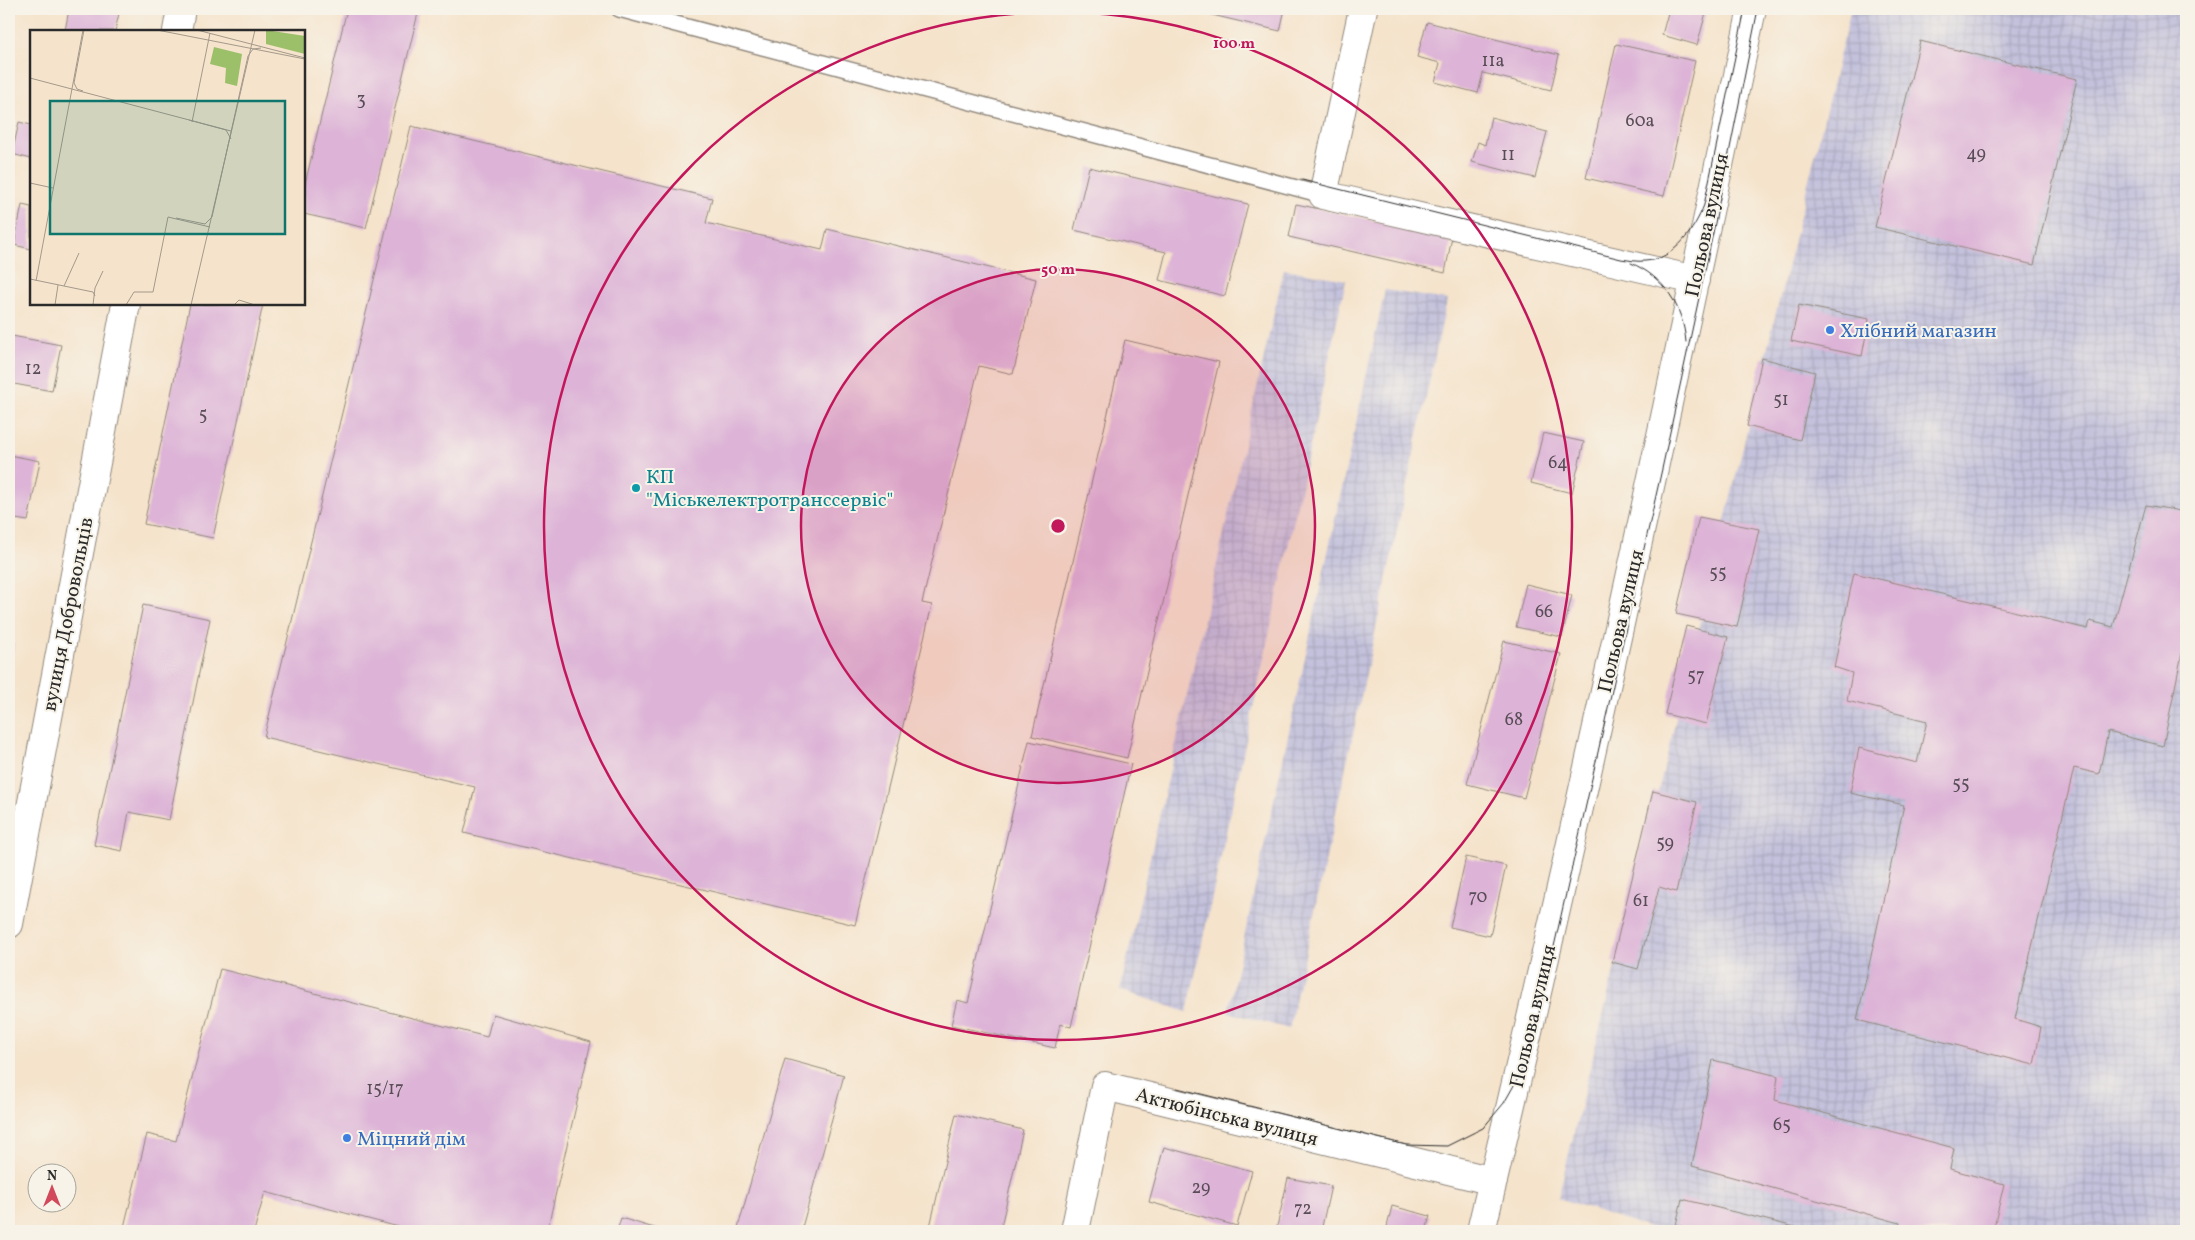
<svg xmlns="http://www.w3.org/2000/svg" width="2195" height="1240" font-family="Vollkorn,serif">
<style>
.industrial{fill:url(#industrial-grid)}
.building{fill:#ddb4d7}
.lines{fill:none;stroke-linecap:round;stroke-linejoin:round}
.lane-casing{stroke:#90877b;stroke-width:18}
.street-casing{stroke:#90877b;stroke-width:30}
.secondary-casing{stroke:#90877b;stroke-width:30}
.lane{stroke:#fff;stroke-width:15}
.street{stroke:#fff;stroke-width:28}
.secondary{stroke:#fff;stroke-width:28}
.tram{stroke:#2b2b2b;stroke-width:1}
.ring{fill:none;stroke:#c2185b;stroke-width:2.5}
.shop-dot{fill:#3f7fe0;stroke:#f7f3e8;stroke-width:2}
.culture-dot{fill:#0f9aa8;stroke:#f7f3e8;stroke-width:2}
.labels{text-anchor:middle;stroke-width:4;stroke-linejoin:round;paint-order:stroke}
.number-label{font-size:18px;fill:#584d56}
.street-label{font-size:20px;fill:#2b2b2b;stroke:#f7f3e8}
.shop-label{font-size:20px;fill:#366cbe;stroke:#f7f3e8;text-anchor:start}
.culture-label{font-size:20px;fill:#0d838f;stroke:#f7f3e8;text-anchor:start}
.inset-road{fill:none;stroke:#a4998b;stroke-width:1}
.view{fill:#0f766e;fill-opacity:0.15;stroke:#0f766e;stroke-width:2.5}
.inset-edge{fill:none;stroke:#2b2b2b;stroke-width:2.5}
.centre{fill:#c2185b;stroke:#f7f3e8;stroke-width:2.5}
.ring-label{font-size:15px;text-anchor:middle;font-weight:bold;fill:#c2185b;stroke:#f7f3e8;stroke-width:4;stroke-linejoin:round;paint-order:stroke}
</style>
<defs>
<pattern id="industrial-grid" width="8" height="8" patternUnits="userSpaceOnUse" patternTransform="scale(1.25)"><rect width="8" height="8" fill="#c3c1db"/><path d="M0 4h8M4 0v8" fill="none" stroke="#a8a6bc"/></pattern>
</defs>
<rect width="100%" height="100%" fill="#f7f3e8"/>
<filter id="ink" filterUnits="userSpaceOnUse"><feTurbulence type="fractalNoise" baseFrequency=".02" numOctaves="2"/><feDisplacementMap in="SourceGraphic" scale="10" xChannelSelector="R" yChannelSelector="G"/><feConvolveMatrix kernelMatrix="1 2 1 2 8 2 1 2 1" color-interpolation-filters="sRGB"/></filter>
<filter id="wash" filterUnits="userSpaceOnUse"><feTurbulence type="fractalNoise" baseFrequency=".0096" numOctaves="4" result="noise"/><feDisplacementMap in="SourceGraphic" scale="20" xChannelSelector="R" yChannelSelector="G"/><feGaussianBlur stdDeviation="1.12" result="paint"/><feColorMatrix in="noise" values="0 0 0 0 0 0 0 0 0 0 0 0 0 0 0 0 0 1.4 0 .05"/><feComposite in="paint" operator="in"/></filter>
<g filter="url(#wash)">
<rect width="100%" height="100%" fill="#f5e3cb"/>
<g class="industrial">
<path d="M1851 9H2186V1231H1658L1558 1198Z"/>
<path d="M1284 269 1346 280 1187 1012 1120 990Z"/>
<path d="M1385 290 1447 300 1289 1029 1228 1012Z"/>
</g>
<g id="blocks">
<g class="building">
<path d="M69 9H120L115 31H65Z"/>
<path d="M347 9H419L366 228 304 214V188Z"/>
<path d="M1210 9H1285L1280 31 1208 14Z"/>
<path d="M1669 9H1707L1697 45 1662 35Z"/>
<path d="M1427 22 1559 55 1551 90 1483 73 1478 93 1435 82 1440 63 1417 57Z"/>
<path d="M1920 41 2077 79 2034 265 1875 227Z"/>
<path d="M1616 44 1695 61 1664 196 1586 178Z"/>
<path d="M1491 117 1547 132 1535 178 1472 162 1478 142 1485 145Z"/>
<path d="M19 122 31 125V159L12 154Z"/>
<path d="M411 126 712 198 706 223 822 250 827 229 1036 279 1013 374 979 366 922 603 932 605 855 925 464 833 475 787 264 737Z"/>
<path d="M1089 167 1248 204 1225 296 1159 280 1166 252 1074 230Z"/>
<path d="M1296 204 1452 237 1445 273 1289 237Z"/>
<path d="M22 205 31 207V249L14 245Z"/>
<path d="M190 304H263L213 538 144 524Z"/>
<path d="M1799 305 1869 319 1862 356 1791 341Z"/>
<path d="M12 336 61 345 52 391 9 383V354Z"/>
<path d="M1125 340 1219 362 1127 758 1032 736Z"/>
<path d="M1762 358 1815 372 1800 440 1747 426Z"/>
<path d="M1543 433 1584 442 1572 493 1531 483Z"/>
<path d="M9 455 40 461 28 521 9 518Z"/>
<path d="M2146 505 2186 512V634L2163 746 2108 732 2099 774 2074 768 2015 1019 2041 1027 2034 1065 1857 1020 1904 805 1850 793 1859 748 1917 763 1927 721 1847 701 1852 673 1834 667 1854 573 2088 629 2090 621 2113 627Z"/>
<path d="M1699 517 1759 529 1737 627 1676 614Z"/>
<path d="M1526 584 1572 595 1562 637 1516 627Z"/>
<path d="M143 605 210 619 169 820 129 812 122 851 94 845Z"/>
<path d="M1686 626 1728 637 1706 724 1665 714Z"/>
<path d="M1504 641 1561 654 1524 798 1467 784Z"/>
<path d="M9 643 14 644 10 667H9Z"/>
<path d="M1029 741 1131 764 1071 1027 1060 1024 1055 1048 951 1025 957 1000 968 1003Z"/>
<path d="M1653 791 1697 802 1676 892 1659 887 1638 969 1612 962Z"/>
<path d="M1466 857 1506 866 1490 936 1450 927Z"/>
<path d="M220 969 487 1037 493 1014 591 1042 547 1231H414L265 1192 254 1231H123L147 1134 176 1141Z"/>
<path d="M785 1059 844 1075 801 1231H737Z"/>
<path d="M1713 1060 1778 1076 1775 1100 1954 1148 1950 1169 2004 1184 1993 1231H1897L1900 1223 1692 1166Z"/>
<path d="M956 1114 1023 1130 1000 1231H929Z"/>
<path d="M1164 1147 1252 1171 1237 1226 1149 1202Z"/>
<path d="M1288 1178 1331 1186 1321 1231H1276Z"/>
<path d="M1682 1199 1811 1231H1704L1676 1225Z"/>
<path d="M1392 1206 1430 1216 1426 1231H1386Z"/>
<path d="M621 1218 664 1231H617Z"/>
</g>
</g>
</g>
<g filter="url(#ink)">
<use href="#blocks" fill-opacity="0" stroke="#90877b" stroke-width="1"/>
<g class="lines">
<defs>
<path id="lane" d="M619 9 1323 195"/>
<g id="street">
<path d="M1363 9 1323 195 1695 280"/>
<path d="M177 31 181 9"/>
<path d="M9 924 126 304"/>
<path d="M1075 1231 1105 1086 1493 1181"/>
</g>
<path id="secondary" d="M1481 1231C1578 825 1666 417 1752 9"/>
</defs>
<use href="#lane" class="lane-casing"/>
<use href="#street" class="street-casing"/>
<use href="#secondary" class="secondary-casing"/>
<use href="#lane" class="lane"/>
<use href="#street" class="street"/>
<use href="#secondary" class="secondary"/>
<g class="tram">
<path d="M1302 180 1621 259C1629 260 1637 262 1645 261 1674 260 1695 229 1704 205L1745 9"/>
<path d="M1631 263C1664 277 1683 306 1686 342"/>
<path d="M1177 1088 1406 1145 1447 1146 1483 1128 1504 1103 1517 1080 1532 1044 1662 469 1713 233 1758 9"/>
</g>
</g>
</g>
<circle cx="1058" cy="526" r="257" fill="#c2185b" fill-opacity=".12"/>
<g class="ring">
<circle cx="1058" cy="526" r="257"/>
<circle cx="1058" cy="526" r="514"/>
</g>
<g class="shop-dot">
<circle cx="1830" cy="330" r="5"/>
<circle cx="347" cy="1138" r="5"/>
</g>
<circle class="culture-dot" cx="636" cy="488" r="5"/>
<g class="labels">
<g class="number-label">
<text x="1493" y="66">11а</text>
<text x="361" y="105">3</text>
<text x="1640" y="126">60а</text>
<text x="1976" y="159">49</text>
<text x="1508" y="160">11</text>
<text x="33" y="374">12</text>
<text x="1781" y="405">51</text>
<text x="203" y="420">5</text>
<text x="1558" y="468">64</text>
<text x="1718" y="578">55</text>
<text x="1544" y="617">66</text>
<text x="1696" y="681">57</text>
<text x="1514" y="725">68</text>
<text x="1961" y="789">55</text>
<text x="1665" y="848">59</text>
<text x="1478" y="902">70</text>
<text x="1641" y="906">61</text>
<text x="385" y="1094">15/17</text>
<text x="1782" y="1130">65</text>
<text x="1201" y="1193">29</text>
<text x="1303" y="1214">72</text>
</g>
<g class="street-label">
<text transform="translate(1706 225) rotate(-78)" y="7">Польова вулиця</text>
<text transform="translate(67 614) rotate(-79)" y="7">вулиця Добровольців</text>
<text transform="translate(1620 621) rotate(-77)" y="7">Польова вулиця</text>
<text transform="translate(1532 1016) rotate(-77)" y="7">Польова вулиця</text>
<text transform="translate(1227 1116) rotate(14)" y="7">Актюбінська вулиця</text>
</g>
<g class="shop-label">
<text x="1840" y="337">Хлібний магазин</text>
<text x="357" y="1145">Міцний дім</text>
</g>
<g class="culture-label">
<text x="646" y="483">КП<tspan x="646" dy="23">"Міськелектротранссервіс"</tspan></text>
</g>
</g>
<g transform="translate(30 30)">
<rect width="275" height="275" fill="#f5e3cb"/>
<path d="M236 0 275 6V24L236 14ZM184 17 212 24 207 56 195 53 196 38 180 34Z" fill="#9cc06a"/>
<path class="inset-road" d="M127 0 275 29M167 0 275 28M0 48 201 101M53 61 47 59 44 53 54 0M159 90 196 100 201 109M162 92 180 3M0 153 23 158M146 188 175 194 182 187 218 26 223 19 231 18M0 249 63 262 65 266M6 251 53 0M34 256 49 223M25 275 28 255M63 275 65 258 73 241M96 275 104 262H123L138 187 180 197M161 275 225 0M204 275 209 270 225 275"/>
<path class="view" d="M20 71H255V204H20Z"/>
<rect width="275" height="275" class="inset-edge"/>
</g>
<circle cx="1058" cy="526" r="8" class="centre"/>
<g class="ring-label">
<text x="1234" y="48">100 m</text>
<text x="1058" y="274">50 m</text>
</g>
<rect width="2195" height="1240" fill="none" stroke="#f7f3e8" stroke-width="30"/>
<g transform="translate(52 1188)"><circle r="24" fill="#f7f3e8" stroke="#a5a39c"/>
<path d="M0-4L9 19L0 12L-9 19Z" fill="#d1495b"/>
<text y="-8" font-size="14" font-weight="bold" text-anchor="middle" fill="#2b2b2b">N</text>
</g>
</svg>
